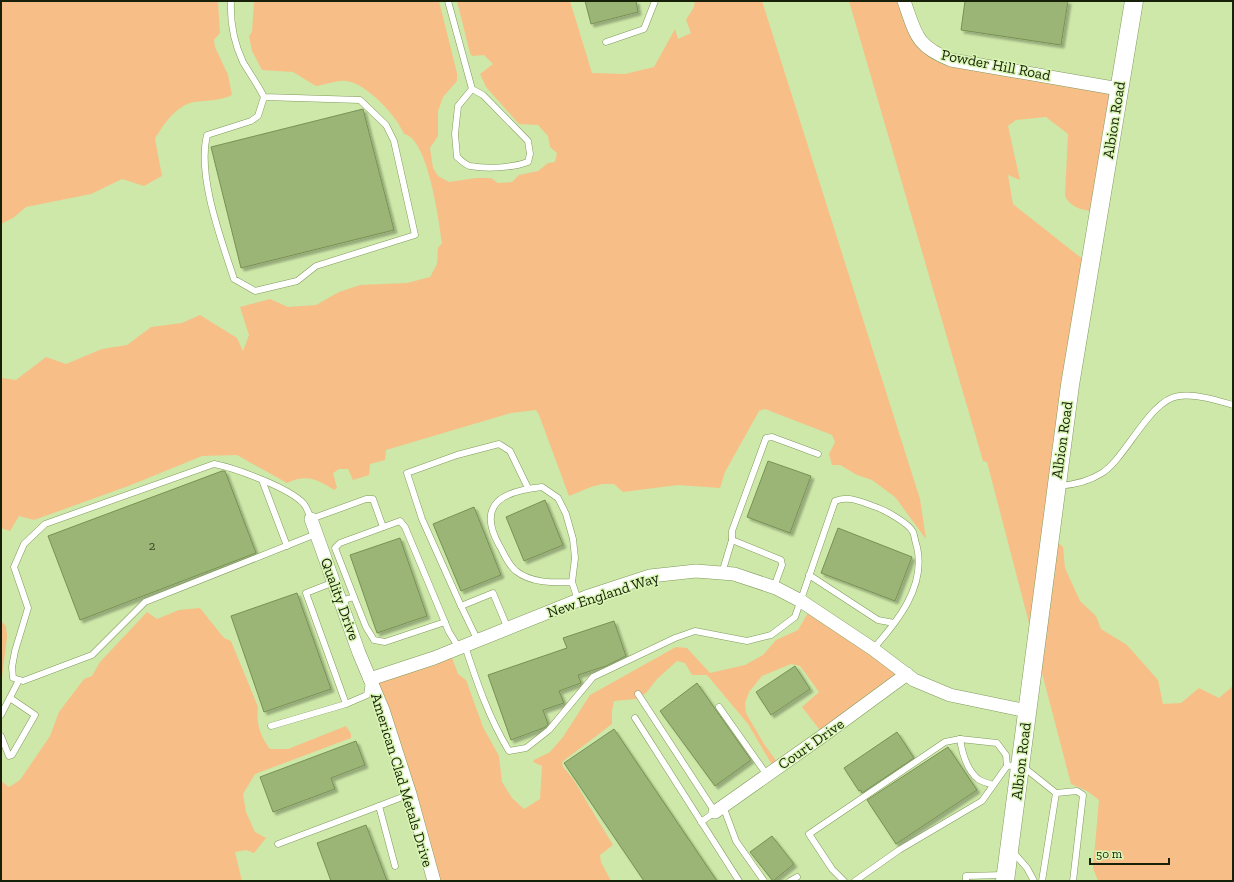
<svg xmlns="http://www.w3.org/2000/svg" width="1234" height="882" font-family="'Zilla Slab',serif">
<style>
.green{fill:#f7bf87}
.building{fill:#9bb577;stroke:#789154;filter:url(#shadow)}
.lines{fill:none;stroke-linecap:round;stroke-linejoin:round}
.service-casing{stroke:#819a5d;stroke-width:7}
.minor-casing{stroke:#819a5d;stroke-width:14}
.secondary-casing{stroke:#819a5d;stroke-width:19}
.service{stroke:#fff;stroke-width:6}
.minor{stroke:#fff;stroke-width:13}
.secondary{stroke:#fff;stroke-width:18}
.labels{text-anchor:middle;stroke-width:3;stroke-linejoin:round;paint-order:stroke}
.number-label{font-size:13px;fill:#384524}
.street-label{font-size:15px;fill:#172008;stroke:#daf6b5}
</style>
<defs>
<filter id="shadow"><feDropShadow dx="3" dy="3" stdDeviation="1" flood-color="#0004"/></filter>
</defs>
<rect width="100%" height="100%" fill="#cde8a8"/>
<g class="green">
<path d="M1 1H218L220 33 214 40 215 47 228 75 232 95C220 101 209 100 195 102 177 104 163 125 155 139L162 176 144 186 122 179 91 194 26 207 13 218 1 224Z"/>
<path d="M254 1H439L457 73V81L443 97 438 111V136L430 148 433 168 438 176 449 182 476 178H491L498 183 512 182 519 175 538 171 548 163 555 162 557 153 550 147 548 136 538 125 519 124 486 87 480 74 493 64 484 55 472 56 470 53 457 1H570L592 73 625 74 654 67 675 29 678 39 691 33 686 20 694 7 695 1H762L920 499 926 539 895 497 872 480 857 475 840 465H832L829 454 835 442 832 435 765 409 759 411 725 472 720 488 678 485 623 492 614 484H602L591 487 569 496 539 415 536 410 511 413 386 450 385 460 370 464 369 475 353 480 348 469H339L333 473 337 488 334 490C316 479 307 474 287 483L237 455 202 456 131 485 34 520 19 516 10 531 1 528V378L16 380 46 357 66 364 102 349 127 345 151 327 182 323 200 315 237 338 243 351 249 335 240 307 270 299 288 307 316 305 339 292 360 285 407 283 430 277 437 264 438 248 442 243C439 221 428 138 404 134 397 116 366 83 346 81 337 80 325 85 316 86L293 72 262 70 252 51 249 36 252 32Z"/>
<path d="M849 1H905L935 55 1114 89 1096 212C1084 210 1069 208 1065 195L1068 134 1046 117 1016 120 1008 126 1020 180 1008 175 1013 204 1085 261 1050 535 1063 547 1065 568 1080 601 1096 616 1101 629 1127 645 1158 680 1163 704 1181 703 1199 688 1219 698 1233 686V881H1098L1093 868 1099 800 1087 791 1071 784 987 462 983 461Z"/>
<path d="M812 606 906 674 823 734 802 707 819 692 800 666 791 664 762 676 749 692 745 703 746 713 764 744 780 766 775 770 748 724 707 675H692L685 663 677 661 657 679 646 693 636 699 614 701 612 711V724L562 762 563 767 573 779 613 845 600 855 601 862 611 881H434L379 686 380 676 450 652 458 674 466 680 483 727 499 756 502 782 512 798 524 809 540 799 542 766 533 762 534 760 550 752 563 737 590 695 676 647 687 648 710 673 745 665 763 655 776 640 798 630Z"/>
<path d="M200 608 224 638 231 641 258 707C256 723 260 736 270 749H288L346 726 351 734V738L255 774 243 794 246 812 255 832 266 838 254 853 246 850 235 852 242 881H1V781L9 787 20 780 50 736 59 712 84 679 92 676 100 662 147 612 157 619 179 610Z"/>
<path d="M1 621 6 626 7 637 1 686Z"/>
</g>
<g class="building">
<path d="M585 1H636L638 12 591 24Z"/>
<path d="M965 1H1068L1061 45 961 30Z"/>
<path d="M363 109 394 230 241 268 211 147Z"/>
<path d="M768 461 811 476 790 533 747 517Z"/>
<path d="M222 471H225L256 553 80 620 48 536Z"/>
<path d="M545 500 563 545 524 561 506 517Z"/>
<path d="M474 507 501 575 461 591 433 524Z"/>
<path d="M838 528 912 557 895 601 821 573Z"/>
<path d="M400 538 427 616 377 633 350 555Z"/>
<path d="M297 593 331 689 264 712 231 616Z"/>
<path d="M614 621 626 656 606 666 578 675 581 683 559 691 564 703 543 710 548 724 546 727 511 740 488 675 567 648 563 638Z"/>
<path d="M795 666 810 689 771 715 756 692Z"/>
<path d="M697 683 751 760 715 786 660 711Z"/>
<path d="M614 729 717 881H644L564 763Z"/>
<path d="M897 732 914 758 862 793 861 790 859 791 844 768Z"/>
<path d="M356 741 365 765 331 778 335 789 273 812 260 777Z"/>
<path d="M948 747 977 790 896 844 867 800Z"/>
<path d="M366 825 387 881H331L317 843Z"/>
<path d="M772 836 794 864 773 881 750 852Z"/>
</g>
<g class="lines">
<defs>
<g id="service">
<path d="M231 1C230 22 234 43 243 62 250 74 258 85 264 97L258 116 251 121 207 135C197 176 221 239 234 279L255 291 297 281 316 266 415 235 394 141 386 125 360 100 264 97"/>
<path d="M448 1 472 89 483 95 528 141 530 154 528 162C512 168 487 169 470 166 465 165 461 160 457 157L455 134 458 106 472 89"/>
<path d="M606 42 644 29 655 1"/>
<path d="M262 480 287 546"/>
<path d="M1058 486C1073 485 1088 482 1102 473 1126 458 1150 399 1179 396 1197 394 1216 400 1233 405"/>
<path d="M316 534 145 602 92 655 23 681 13 678 12 667 15 651 28 608 14 567 24 544 45 524 214 464C235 468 290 488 304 504 307 508 309 514 311 519L366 499H373L383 527"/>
<path d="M732 540 781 560 782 565 774 587"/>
<path d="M722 573 732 540V531L766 438 772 437 818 454"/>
<path d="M809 575 878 620 894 623"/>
<path d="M334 582 306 593 346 704"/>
<path d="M572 582C553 583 531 583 516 571 508 565 504 553 499 545 476 503 504 491 542 487L558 498 566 514 573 539 575 558 572 582 578 600"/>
<path d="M354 597 366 627 374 640 385 642 445 622"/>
<path d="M341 601 354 597 335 548 340 543 400 521 405 527 449 632 459 648"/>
<path d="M461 606 422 519 407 473 457 455 499 444 510 451 528 488"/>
<path d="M478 641 461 606 493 593 508 629"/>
<path d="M465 646C477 683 489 718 509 751L526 748 549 730 593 677 675 638 695 631 747 641 771 635 795 617 835 501C848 495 861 502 873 506 883 509 909 523 913 532 915 537 915 542 917 547 926 586 898 621 873 649"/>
<path d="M638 694 715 812 701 822"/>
<path d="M719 707 767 775"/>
<path d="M1 715 19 680"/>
<path d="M635 718 739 881"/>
<path d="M271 726 346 704 367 695 369 682"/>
<path d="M1 736 9 756 12 755 35 715 10 698"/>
<path d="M993 785C988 783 982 782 978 779 967 770 962 752 960 739L997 743 1006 755 1007 766"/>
<path d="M1056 793 1077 791 1083 795 1073 881"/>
<path d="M723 806 736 841 764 881"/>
<path d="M278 844 379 806"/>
<path d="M1013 852 1027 868 1034 881"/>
<path d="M395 866 379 806 410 794"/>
<path d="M790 881 797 877"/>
<path d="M844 881 832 869 809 834 945 742 960 739"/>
<path d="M855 881 899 850 982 801 1007 766 1021 765 1056 793 1042 881"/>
<path d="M966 881V876L1004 875"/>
</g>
<g id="minor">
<path d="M904 1C916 35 916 46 951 60L1119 89"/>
<path d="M311 519 359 653 383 710 410 794 434 881"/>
<path d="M370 679 434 658 586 597 650 576 696 571 734 574 776 588 801 601 873 649 914 680 950 695 1027 711"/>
<path d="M715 812 824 735 907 674"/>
</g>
<path id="secondary" d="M1005 881 1070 385 1134 1"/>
</defs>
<use href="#service" class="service-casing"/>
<use href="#minor" class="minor-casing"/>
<use href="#secondary" class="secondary-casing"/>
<use href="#service" class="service"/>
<use href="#minor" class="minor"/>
<use href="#secondary" class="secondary"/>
</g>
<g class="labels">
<g class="number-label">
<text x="152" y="550">2</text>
</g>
<g class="street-label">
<text transform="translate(996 65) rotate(11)" y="5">Powder Hill Road</text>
<text transform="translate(1114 120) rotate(-81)" y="5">Albion Road</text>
<text transform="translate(1062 440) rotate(-82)" y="5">Albion Road</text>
<text transform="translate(603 595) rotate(-18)" y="5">New England Way</text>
<text transform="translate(340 599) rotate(70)" y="5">Quality Drive</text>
<text transform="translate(811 744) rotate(-35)" y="5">Court Drive</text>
<text transform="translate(1021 761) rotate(-83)" y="5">Albion Road</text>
<text transform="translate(402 780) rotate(73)" y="5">American Clad Metals Drive</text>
</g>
</g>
<rect width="1234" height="882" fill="none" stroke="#172008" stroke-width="4"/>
<path d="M1090 858v6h79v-6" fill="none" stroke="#172008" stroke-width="2"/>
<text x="1096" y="858" font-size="12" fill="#172008" stroke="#daf6b5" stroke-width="3" paint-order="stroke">50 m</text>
</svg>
